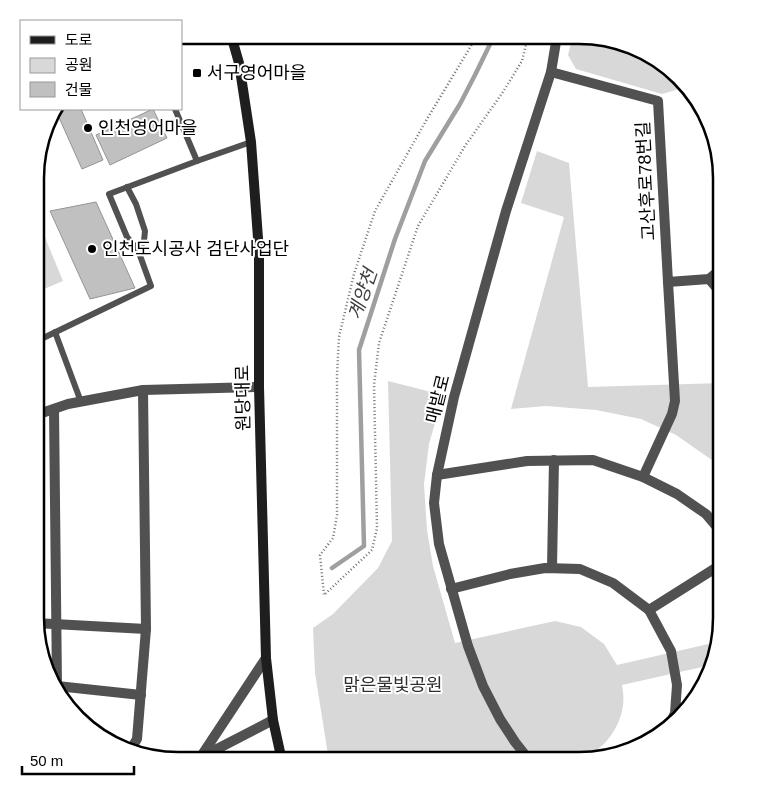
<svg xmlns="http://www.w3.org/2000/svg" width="757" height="796" font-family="Arial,'Noto Sans KR',sans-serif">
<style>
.green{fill:#d8d8d8}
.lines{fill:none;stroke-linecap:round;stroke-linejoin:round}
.stream{stroke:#9f9f9f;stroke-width:4.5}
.building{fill:#c0c0c0;stroke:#959595}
.path{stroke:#737373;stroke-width:2.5;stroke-dasharray:1 2.5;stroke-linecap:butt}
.lane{stroke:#515151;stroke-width:6}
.street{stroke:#515151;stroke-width:10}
.secondary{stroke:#1e1e1e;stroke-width:10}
.poi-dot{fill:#000;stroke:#fff;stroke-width:2}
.labels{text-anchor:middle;stroke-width:4;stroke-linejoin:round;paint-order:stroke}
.poi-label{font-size:18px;fill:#000;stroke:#fff;text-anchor:start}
.street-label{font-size:18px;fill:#000;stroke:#fff}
.park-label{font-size:18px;fill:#2f2f2f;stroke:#fff}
.water-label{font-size:19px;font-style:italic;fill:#404040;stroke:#fff}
.rim{fill:none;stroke:#000;stroke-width:2.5}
</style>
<rect width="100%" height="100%" fill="#fff"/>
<g class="green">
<path d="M573 36H598L651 54 686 87 662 94 576 69 568 55Z"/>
<path d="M537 151 569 163 588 387 722 383V467L676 435 641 419 596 410 546 406 511 409 564 217 521 203Z"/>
<path d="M37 218 63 281 37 292Z"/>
<path d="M388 381 443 395 429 444 424 484 427 530 433 566 455 643 555 621 581 627 604 644 617 665 717 642 711 665 622 685C623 691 624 698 623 705 620 730 602 751 579 761H329L315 673 313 628 333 614 378 568 392 541Z"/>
</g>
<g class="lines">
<path class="stream" d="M332 568 364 546 359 350 395 239 425 161 460 104 475 75 494 36"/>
</g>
<g class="building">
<path d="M53 109H81L103 160 82 169 57 113 51 116Z"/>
<path d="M153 109 167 138 110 165 96 135Z"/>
<path d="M96 202 135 288 90 299 50 211Z"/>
</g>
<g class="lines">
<path class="path" d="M477 36 427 119 375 211 354 274 339 337 337 375V515L333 538 320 555 324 595 372 550 377 528 374 385 379 343 418 226 465 146 503 92 522 61 528 36"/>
<g class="lane">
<path d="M175 109 197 161"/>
<path d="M127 187 136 204 145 231 144 241 138 250"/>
<path d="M55 332 81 402"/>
<path d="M37 341 151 286 138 250 127 237 109 194 197 161 251 142"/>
</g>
<g class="street">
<path d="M551 72 658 101 668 282 709 279 722 268"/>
<path d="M709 279 722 294"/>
<path d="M54 409 57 686 56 688"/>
<path d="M36 415 68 404 143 390 259 387"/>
<path d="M437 475 527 461 593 460 643 477 677 494 706 514 722 533"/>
<path d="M643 477 672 414 675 401 668 282"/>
<path d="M552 568 554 460"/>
<path d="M451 589 510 574 545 568 580 569 613 583 649 610 671 651 677 685 675 713 670 724"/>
<path d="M649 610 722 564"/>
<path d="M35 623 146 629"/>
<path d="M57 686 141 695"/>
<path d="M131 749 137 739 146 629 143 390"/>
<path d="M198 761 266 658"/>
<path d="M205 761 217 749 273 720"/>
<path d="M530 761 515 742 500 719 483 686 468 646 439 544 434 503 437 475 454 397 506 211 551 72 557 36"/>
</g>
<path class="secondary" d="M231 35 239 63 251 142 259 252V387L266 658 273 720 282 761"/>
</g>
<g class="poi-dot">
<rect x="192" y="68" width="10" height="10" rx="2.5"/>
<circle cx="88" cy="128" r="5"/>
<circle cx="92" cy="249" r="5"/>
</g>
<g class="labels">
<g class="poi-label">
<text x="207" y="79">서구영어마을</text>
<text x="98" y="134">인천영어마을</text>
<text x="102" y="255">인천도시공사 검단사업단</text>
</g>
<g class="street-label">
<text transform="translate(646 181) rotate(-93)" y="6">고산후로78번길</text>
<text transform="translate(243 398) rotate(-91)" y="6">원당대로</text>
<text transform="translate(438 399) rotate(-76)" y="6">매밭로</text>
</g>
<g class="park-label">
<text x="393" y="691">맑은물빛공원</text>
</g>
<g class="water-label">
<text transform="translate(362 294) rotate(-71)" y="7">계양천</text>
</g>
</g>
<path d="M0 0H757V796H0ZM178 44H579A134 134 0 0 1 713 178V618A134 134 0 0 1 579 752H178A134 134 0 0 1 44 618V178A134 134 0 0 1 178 44Z" fill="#fff" fill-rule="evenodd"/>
<path class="rim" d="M178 44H579A134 134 0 0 1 713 178V618A134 134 0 0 1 579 752H178A134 134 0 0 1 44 618V178A134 134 0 0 1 178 44Z"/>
<rect x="20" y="20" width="162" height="90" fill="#ffffff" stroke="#999999"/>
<rect x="30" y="36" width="25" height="8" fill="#1e1e1e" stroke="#999999"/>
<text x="65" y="45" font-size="15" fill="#000000">도로</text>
<rect x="30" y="58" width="25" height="15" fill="#d8d8d8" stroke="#999999"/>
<text x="65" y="70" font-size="15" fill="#000000">공원</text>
<rect x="30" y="82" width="25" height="15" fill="#c0c0c0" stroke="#999999"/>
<text x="65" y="95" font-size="15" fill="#000000">건물</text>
<path d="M22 766v8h112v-8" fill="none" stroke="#000000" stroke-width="2.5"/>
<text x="30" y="766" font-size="15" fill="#000000" stroke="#ffffff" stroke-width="4" paint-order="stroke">50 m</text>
</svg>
